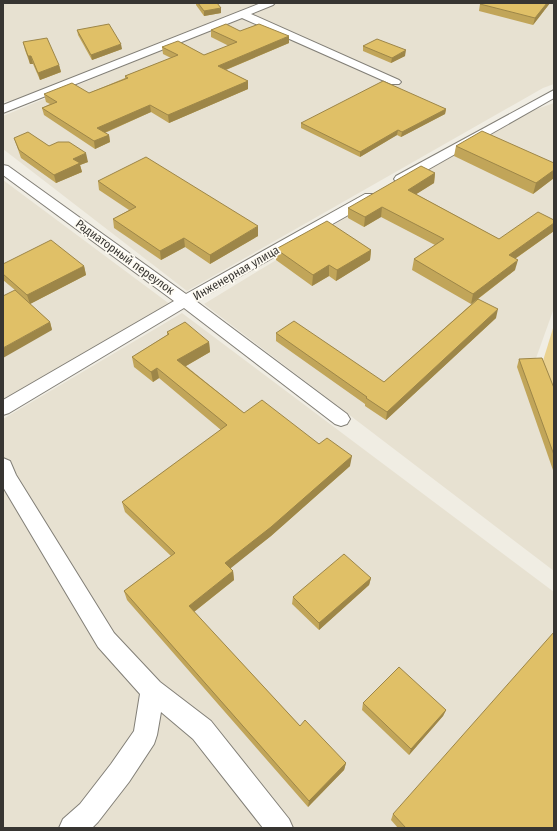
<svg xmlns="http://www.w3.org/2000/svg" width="557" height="831" font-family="'Fira Sans Condensed',sans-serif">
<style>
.built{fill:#e7e1d1}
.green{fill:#ead290}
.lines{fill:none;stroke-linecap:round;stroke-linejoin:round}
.minor-casing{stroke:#827f77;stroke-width:2}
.minor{fill:#fff;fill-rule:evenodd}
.wall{fill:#c1a559}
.shaded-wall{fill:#9d8648}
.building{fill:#e0c067;stroke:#9d8648}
.labels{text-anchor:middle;stroke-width:3.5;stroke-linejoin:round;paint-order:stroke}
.street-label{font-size:12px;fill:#373532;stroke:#fdfaf1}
</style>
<rect width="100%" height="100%" fill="#f0ede3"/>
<g class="built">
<path d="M3 3H259L29 98 3 102Z"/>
<path d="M280 3H554V84L543 88 187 291 3 149V116L261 9Z"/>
<path d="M554 103V308L535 361 554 413V571L204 304 508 119Z"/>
<path d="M3 180 171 305 3 403Z"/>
<path d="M182 313 554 592V828H3V419Z"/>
</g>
<path class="green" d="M554 325V397L542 364Z"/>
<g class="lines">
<defs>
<g id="minor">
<path d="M261 3H275L273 5 251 14 399 80 401 82 399 84H391L242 18 3 113V105Z"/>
<path d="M554 90V98L406 182H396L394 179 396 176Z"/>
<path d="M3 165 8 166 186 294 365 194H375L377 197 375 200 196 301 347 414 350 419 347 424 341 426 335 424 184 308 9 413 3 415V400L174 301 3 175Z"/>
<path d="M3 458 10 461 16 475 114 633 160 682 211 721 289 819 293 828H263L193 739 161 712 157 735 154 744 129 782 98 822 92 828H59L63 819 80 804 111 764 134 731 140 694 98 647 3 487Z"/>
</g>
</defs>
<use href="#minor" class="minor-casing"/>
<use href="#minor" class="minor"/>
</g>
<g class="wall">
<path d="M196 3H217L221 8V13L204 16 196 5Z"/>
<path d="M482 3H550L533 25 479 11 480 4Z"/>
<path d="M77 30 122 49 92 60 78 35Z"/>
<path d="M211 30 240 31 289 43 226 70 248 81V89L169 123 151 112 105 133 109 135 110 142 95 149 44 115 42 108 50 104 46 102 44 94 89 93 125 78V76L171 58 163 54 162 47 204 55 229 46 211 37Z"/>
<path d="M23 42 59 65 61 72 40 80 33 64H30L25 50Z"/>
<path d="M363 46 405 56 391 63 363 51Z"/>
<path d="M446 109 445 114 401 137 397 135 360 157 301 128V123Z"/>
<path d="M14 138 49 146 88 162 80 165 82 172 56 183 21 158Z"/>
<path d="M456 146 554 163V178L533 194 454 156Z"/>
<path d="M435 173 434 183 416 194 499 239 554 220V231L515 259V270L478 299 496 318 386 420 365 406V404L276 341V333L384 382 476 300 471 304 412 270 414 259 435 245 381 217 364 227 348 218V208Z"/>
<path d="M98 181 258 236 210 264 185 247 161 260 114 228 113 219 129 210 99 190Z"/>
<path d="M276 249 371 250 370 260 336 281 329 276 312 286 276 260Z"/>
<path d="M3 264 84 266 86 275 30 304 50 322 52 330 15 290 3 280Z"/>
<path d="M167 332 209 342 210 352 186 366 244 413 319 444 350 466 271 536 230 568 233 571 234 580 194 612 300 726 346 763 344 770 308 807 127 600 124 591 171 556 125 512 122 502 221 430 159 378 153 382 134 367 132 357 167 335Z"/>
<path d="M519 359 554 388V473L517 367Z"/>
<path d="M371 578 369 585 319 630 292 604 293 597Z"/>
<path d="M363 703 446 710 443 716 409 755 362 710Z"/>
<path d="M393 814 554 828H398L391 820Z"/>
</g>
<g class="shaded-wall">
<path d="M547 3H550L533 25 535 18Z"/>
<path d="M221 8V13L204 16V11Z"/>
<path d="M289 36V43L218 73V66Z"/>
<path d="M121 44 122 49 92 60 91 55Z"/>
<path d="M406 50 405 56 391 63 392 58Z"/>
<path d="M28 56H31L33 64H30Z"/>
<path d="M59 65 61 72 40 80 38 73Z"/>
<path d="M248 81V89L169 123 168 115Z"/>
<path d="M150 105 151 112 99 135 97 128Z"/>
<path d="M446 109 445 114 401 137 402 132Z"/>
<path d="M398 130 397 135 360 157V152Z"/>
<path d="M109 135 110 142 95 149 94 141Z"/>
<path d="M86 153 88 162 80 165 82 172 56 183 54 175 73 159Z"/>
<path d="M554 170V178L533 194 536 183Z"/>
<path d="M435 173 434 183 407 200 408 190Z"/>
<path d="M382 207 381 217 364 227 365 217Z"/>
<path d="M554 223V231L506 265 509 255Z"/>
<path d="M258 226V236L210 264V255Z"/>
<path d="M184 238 185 247 161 260 160 251Z"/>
<path d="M371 250 370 260 336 281 337 270Z"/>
<path d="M518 260 515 270 471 304 473 294Z"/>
<path d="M329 265V276L312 286 313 275Z"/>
<path d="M84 266 86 275 30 304 27 295Z"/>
<path d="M498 309 496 318 386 420 387 412Z"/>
<path d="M50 322 52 330 3 358V348Z"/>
<path d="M209 342 210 352 179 370 177 360Z"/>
<path d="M157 368 159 378 153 382 151 372Z"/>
<path d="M352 456 350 466 271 536 226 572 225 563Z"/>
<path d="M233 571 234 580 190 615 189 606Z"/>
<path d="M371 578 369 585 319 630V623Z"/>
<path d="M446 710 443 716 409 755 411 749Z"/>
<path d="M346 763 344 770 308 807 309 801Z"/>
</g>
<g class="building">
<path d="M198 3H217L221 8 204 11Z"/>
<path d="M482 3H547L535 18 480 4Z"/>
<path d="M109 24 121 44 91 55 77 30Z"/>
<path d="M226 24 240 31 259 24 289 36 218 66 248 81 168 115 150 105 97 128 109 135 94 141 42 108 57 102 44 94 72 83 89 93 128 78 125 76 178 55 162 47 178 41 204 55 237 42 211 30Z"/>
<path d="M47 38 59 65 38 73 31 56H28L23 42Z"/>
<path d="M377 39 406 50 392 58 363 46Z"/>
<path d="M383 81 446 109 402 132 398 130 360 152 301 123Z"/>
<path d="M482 131 554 163V170L536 183 456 146Z"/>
<path d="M28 132 49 146 58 142H69L86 153 73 159 80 163 54 175 19 150 14 138Z"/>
<path d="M146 157 258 226 210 255 184 238 160 251 113 219 136 207 98 181Z"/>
<path d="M421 166 435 173 408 190 499 239 538 212 554 220V223L509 255 518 260 473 294 414 259 444 239 382 207 365 217 348 208Z"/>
<path d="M327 221 371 250 337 270 329 265 313 275 276 249Z"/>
<path d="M51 240 84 266 27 295 3 274V264Z"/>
<path d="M15 290 50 322 3 348V296Z"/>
<path d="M478 299 498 309 387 412 366 398 367 397 276 333 294 321 384 382Z"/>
<path d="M185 322 209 342 177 360 244 413 262 400 319 444 327 438 352 456 271 527 225 563 233 571 189 606 300 726 305 720 346 763 309 801 124 591 175 553 122 502 227 425 157 368 151 372 132 357 169 334 167 332Z"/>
<path d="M542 358 554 388V455L519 359Z"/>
<path d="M344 554 371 578 319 623 293 597Z"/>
<path d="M554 632V828H406L393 814Z"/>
<path d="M399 667 446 710 411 749 363 703Z"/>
</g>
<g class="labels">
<g class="street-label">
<text transform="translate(125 257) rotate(36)" y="4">Радиаторный переулок</text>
<text transform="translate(236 273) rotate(-30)" y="4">Инженерная улица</text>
</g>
</g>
<rect width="557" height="831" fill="none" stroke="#373532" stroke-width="8"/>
</svg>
